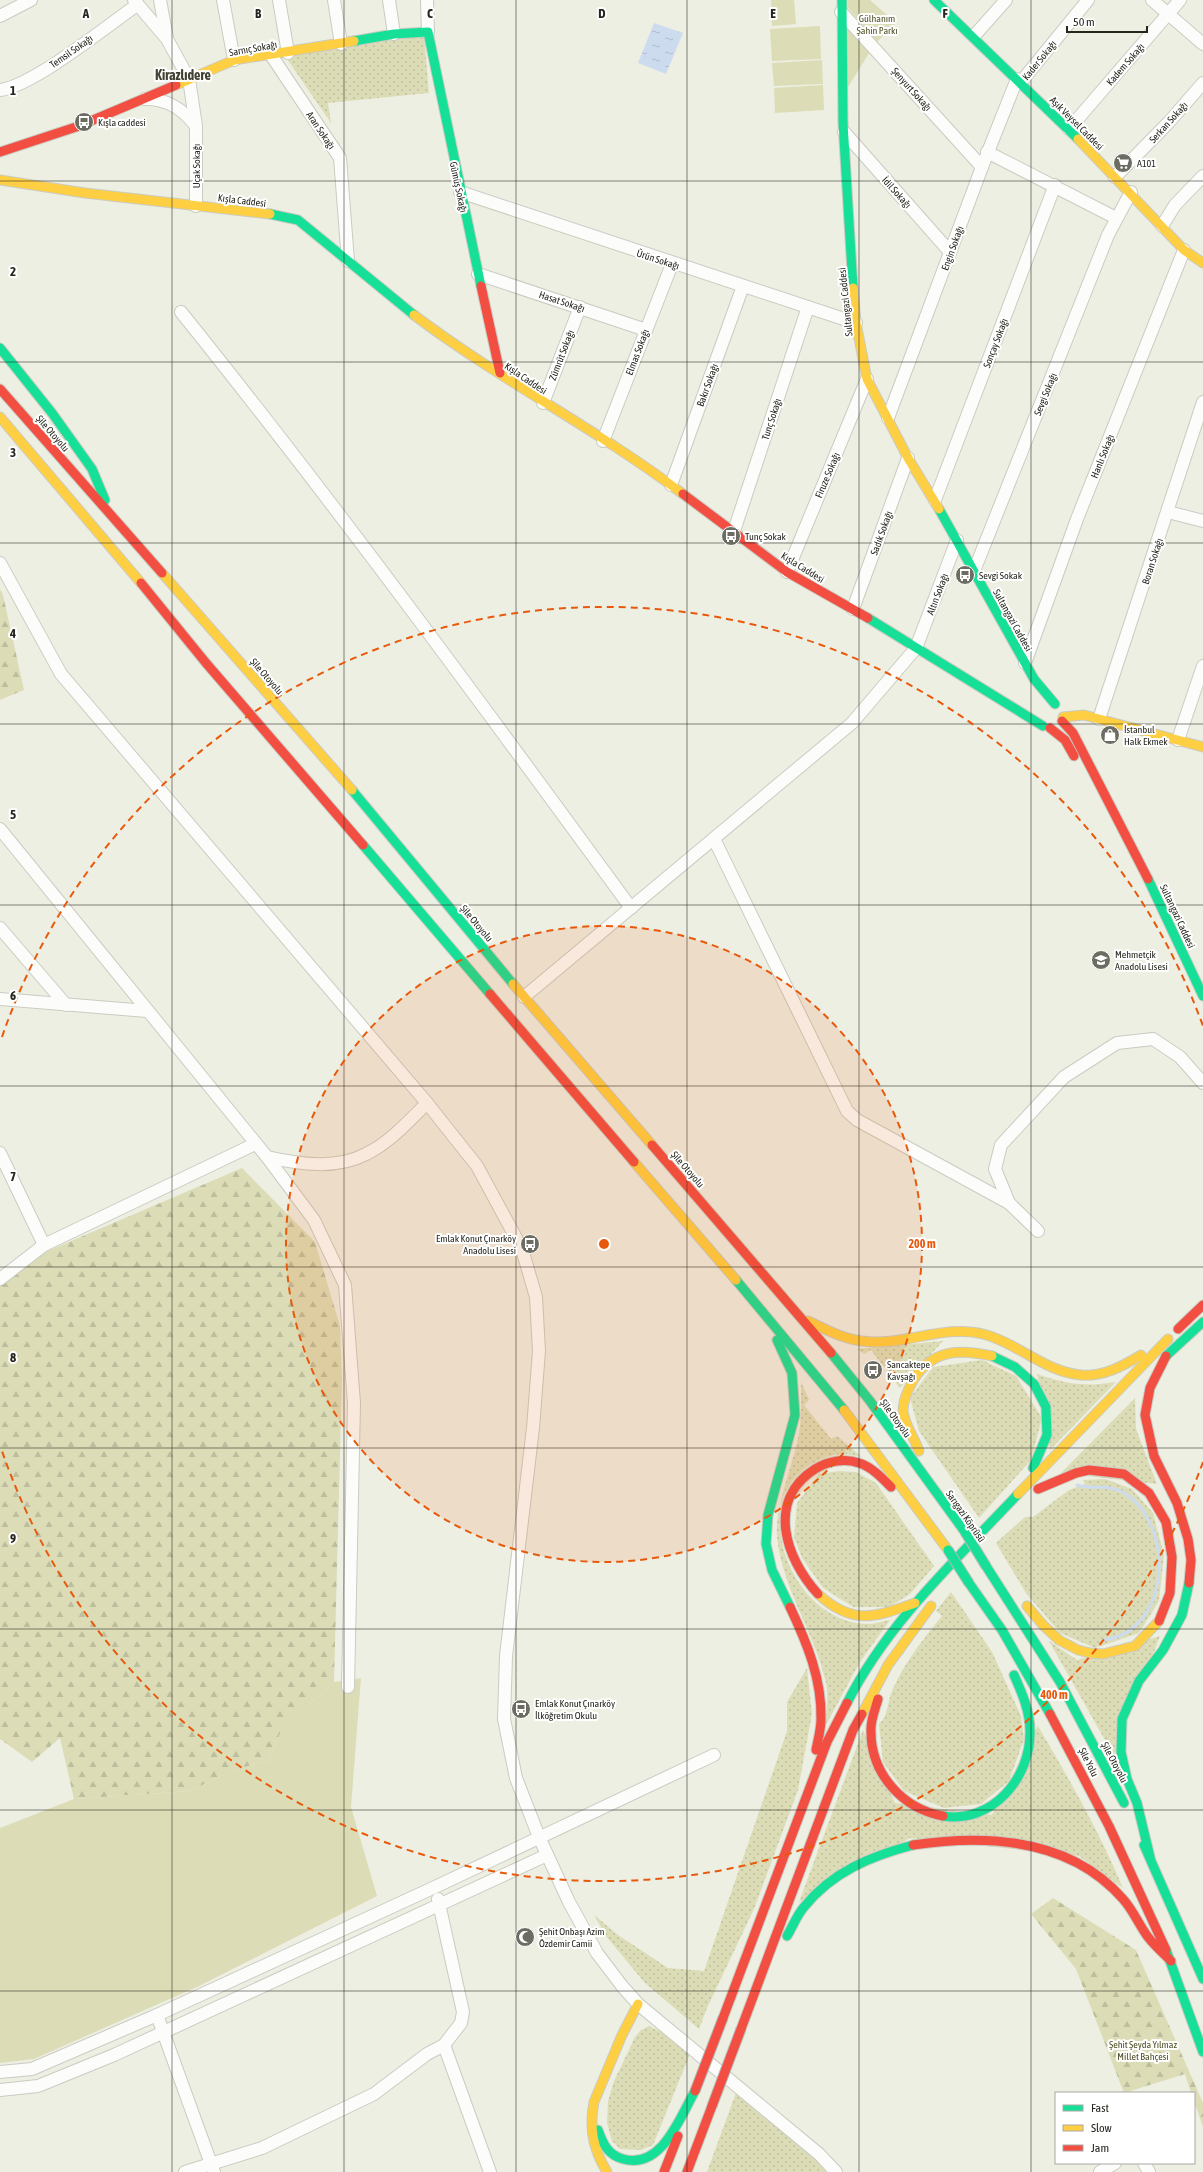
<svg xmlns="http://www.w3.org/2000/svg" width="1203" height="2172" font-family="'Asap Condensed',sans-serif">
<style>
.grass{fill:url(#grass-dots)}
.forest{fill:url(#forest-firs)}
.park{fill:#dcddb7}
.water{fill:url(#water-ripples)}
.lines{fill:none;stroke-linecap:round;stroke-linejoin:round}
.stream{stroke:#ccdbee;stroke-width:3}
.street-casing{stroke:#cacbc2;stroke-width:14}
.fast-casing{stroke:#cacbc2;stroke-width:11}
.slow-casing{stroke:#cacbc2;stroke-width:11}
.jam-casing{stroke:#cacbc2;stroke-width:11}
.street{stroke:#fcfdfb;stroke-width:12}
.fast{stroke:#16e098;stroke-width:9}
.slow{stroke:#ffcf43;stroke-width:9}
.jam{stroke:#f24e42;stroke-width:9}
.fast-bridge-casing{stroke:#b5baba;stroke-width:11;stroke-linecap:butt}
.jam-bridge-casing{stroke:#b5baba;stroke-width:11;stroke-linecap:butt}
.fast-bridge{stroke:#16e098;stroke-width:9}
.jam-bridge{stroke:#f24e42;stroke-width:9}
.grid{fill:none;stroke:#26261e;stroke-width:1;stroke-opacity:0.55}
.ring{fill:none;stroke:#e8590c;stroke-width:2;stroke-dasharray:7 5}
.labels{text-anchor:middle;stroke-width:4;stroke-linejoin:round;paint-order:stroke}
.park-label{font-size:10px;fill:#4f4f24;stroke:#fff}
.street-label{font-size:10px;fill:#26261e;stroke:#fff}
.poi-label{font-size:10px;fill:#26261e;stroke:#fff;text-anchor:start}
.district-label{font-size:14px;font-weight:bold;fill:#414231;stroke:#fff}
.grid-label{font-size:13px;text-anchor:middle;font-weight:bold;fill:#26261e;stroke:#fff;stroke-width:4;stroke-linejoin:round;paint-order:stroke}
.centre{fill:#e8590c;stroke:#fff;stroke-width:2}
.ring-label{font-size:12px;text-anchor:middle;font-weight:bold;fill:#e8590c;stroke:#fff;stroke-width:4;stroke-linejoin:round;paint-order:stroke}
</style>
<defs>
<pattern id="grass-dots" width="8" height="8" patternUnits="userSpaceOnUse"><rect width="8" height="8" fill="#dcddb7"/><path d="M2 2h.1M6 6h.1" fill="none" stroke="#bdbe9d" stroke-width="1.8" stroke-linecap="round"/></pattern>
<pattern id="forest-firs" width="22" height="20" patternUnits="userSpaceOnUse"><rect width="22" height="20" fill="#dcddb7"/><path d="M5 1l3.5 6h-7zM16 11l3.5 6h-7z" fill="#bdbe9d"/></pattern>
<pattern id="water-ripples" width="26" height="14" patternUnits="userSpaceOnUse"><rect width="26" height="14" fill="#ccdbee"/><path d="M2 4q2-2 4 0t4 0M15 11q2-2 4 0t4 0" fill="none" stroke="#afbccc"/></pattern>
</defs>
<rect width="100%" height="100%" fill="#eeefe3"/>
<g class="grass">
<path d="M424 35 429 93 328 103 331 123 285 56Z"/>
<path d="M943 1341 900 1388 871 1350 864 1354 857 1349Z"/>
<path d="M982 1360 1016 1376 1042 1418 1031 1460 979 1518 919 1431 910 1398 933 1367Z"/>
<path d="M1037 1374C1066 1384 1085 1387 1116 1382L1050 1450Z"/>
<path d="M801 1382 809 1400 804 1405 831 1439 837 1436 862 1457C856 1456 848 1454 841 1454 813 1457 789 1476 781 1503 779 1508 780 1516 780 1521 779 1569 817 1624 869 1624 875 1624 883 1621 890 1620L860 1662 826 1725C826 1712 829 1695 826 1683 815 1633 782 1588 777 1537 774 1508 794 1463 799 1433 802 1416 801 1399 801 1382Z"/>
<path d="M1135 1398 1136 1429 1157 1484 1061 1473Z"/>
<path d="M839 1471 856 1472 876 1483 934 1566 910 1594 889 1607H853L823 1588 802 1558 794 1537 797 1503 819 1474Z"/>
<path d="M1105 1479 1132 1489 1153 1513 1164 1555 1159 1601 1139 1633 1095 1648 1060 1633 1026 1593 996 1543 1025 1517H1033L1069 1490 1085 1484 1083 1480Z"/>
<path d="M951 1592 992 1652 1021 1716 1024 1739 1009 1781 981 1804 944 1808 904 1791 883 1762 879 1724C888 1717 887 1704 891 1694 901 1667 924 1638 942 1616L936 1611Z"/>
<path d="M1160 1636 1114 1756 1049 1641 1077 1660Z"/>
<path d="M807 1668 812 1714 798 1790 754 1909 707 2008 699 2029 644 1982 606 1936 594 1915 618 1935 668 1968 704 1971 787 1731V1702Z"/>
<path d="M1038 1726C1069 1779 1099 1831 1123 1888L1079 1856 910 1838 799 1902 863 1730 895 1803 992 1815Z"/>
<path d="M649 2026 662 2032 690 2054 653 2145 641 2150 620 2149 612 2141 607 2123 608 2101 614 2081 635 2037 641 2030Z"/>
<path d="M737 2090 813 2156 826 2172H707Z"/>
</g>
<g class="forest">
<path d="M0 589 3 595 24 690 0 700Z"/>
<path d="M242 1168 315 1242 340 1326 342 1380 334 1682 282 1729 269 1760 232 1771 190 1791 74 1799 60 1738 32 1762 0 1739V1286L43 1253Z"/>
<path d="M1053 1898 1136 1950 1203 2103V2127L1194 2101V2093H1191L1185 2074 1124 2093 1076 1969 1031 1914Z"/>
</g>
<g class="park">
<path d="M771 0H794L796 24 772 26Z"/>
<path d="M848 0H870L896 23 877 42 848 8Z"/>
<path d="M848 25 871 50 848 87Z"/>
<path d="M820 26 821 59 772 61 770 29Z"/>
<path d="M822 60 823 84 774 86 772 63Z"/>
<path d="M823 85 824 110 775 113 774 88Z"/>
<path d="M361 1678 351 1807 377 1896 199 1986 34 2059 0 2063V1828L74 1799 190 1791 232 1771 269 1760 282 1729 334 1682Z"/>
</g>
<path class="water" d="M654 23 683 33 666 74 638 63Z"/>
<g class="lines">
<path class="stream" d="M1077 1485C1095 1491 1109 1481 1130 1497 1175 1534 1169 1632 1103 1640"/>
<defs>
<g id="street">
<path d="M134 0 167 39 189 79 196 126V206"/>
<path d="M160 0 167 38"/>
<path d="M223 0 234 60"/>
<path d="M279 0 288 53"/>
<path d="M334 0 341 44"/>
<path d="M389 0 394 34"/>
<path d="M427 0 428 32"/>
<path d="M1152 0 1203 44"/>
<path d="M841 12 982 167"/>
<path d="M0 16 31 0"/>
<path d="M974 36 1006 0"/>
<path d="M271 55 340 158 348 261"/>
<path d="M1020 83 1088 0"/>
<path d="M0 90C33 86 107 26 137 5"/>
<path d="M145 99C167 99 182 108 195 125"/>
<path d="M1069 129 1180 0"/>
<path d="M844 132 950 252"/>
<path d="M987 152 1116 218"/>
<path d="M1115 177 1169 122 1203 83"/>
<path d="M460 192 856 323"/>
<path d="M1162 226 1175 205 1203 176"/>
<path d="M478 274 646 330"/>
<path d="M181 312C337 506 484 707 631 908"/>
<path d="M543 403 580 307"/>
<path d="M888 418 982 167 1017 79"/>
<path d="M603 441 672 264"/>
<path d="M671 485 743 286"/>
<path d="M935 500 1055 185"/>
<path d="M1168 512 1203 521"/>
<path d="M734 531 808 307"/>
<path d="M0 563 61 674 427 1103 477 1166 522 1249 536 1297 539 1351 533 1428 506 1656 504 1719 516 1778 539 1837 569 1902 597 1953 622 1986 638 2004 819 2154 836 2172"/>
<path d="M974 571 1108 235 1131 192"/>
<path d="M787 572 867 379"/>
<path d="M853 609 908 458"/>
<path d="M1025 663 1077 519 1184 250"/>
<path d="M1099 719 1203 402"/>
<path d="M1178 740 1203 666"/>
<path d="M0 829 267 1157 314 1220 345 1285 354 1403 348 1687"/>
<path d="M714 839 847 1111 857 1120 1009 1203"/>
<path d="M0 928 66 1005"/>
<path d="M524 997 852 723 916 648 957 540"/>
<path d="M0 999 147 1011"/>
<path d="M0 1153 44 1245"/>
<path d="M267 1157C299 1164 336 1170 366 1154 389 1143 409 1121 427 1103"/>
<path d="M1038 1231 1009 1203 995 1169 1001 1145 1064 1077 1117 1043 1153 1039 1180 1057 1203 1083"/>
<path d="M0 1279 44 1245 255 1144"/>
<path d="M157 2015 214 2172"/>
<path d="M444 2045 490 2172"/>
<path d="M0 2072 32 2069 157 2015 435 1887 714 1755"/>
<path d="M0 2090 38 2086 114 2055 547 1855"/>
<path d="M1144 2163 1149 2172"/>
<path d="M185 2172 262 2148 374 2094 427 2054 444 2045 461 2023 463 2012 438 1899"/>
<path d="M1100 2172 1115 2163"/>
</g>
<g id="fast">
<path d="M842 0 843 123 853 288"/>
<path d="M934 0 1078 139"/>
<path d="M354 41 394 34 428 32 481 286"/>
<path d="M270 214 298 220 414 315"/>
<path d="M0 348 52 413 92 469 105 500"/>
<path d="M939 509 1034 679 1055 704"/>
<path d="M868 618 1043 726"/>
<path d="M352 790 513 984"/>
<path d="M363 845 490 994"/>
<path d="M1148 879 1203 996"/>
<path d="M736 1280 844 1410"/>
<path d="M777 1340 792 1373 795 1415 768 1515 766 1544 772 1570 790 1607"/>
<path d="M831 1353 870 1401 965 1532"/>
<path d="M992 1356 1015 1367 1034 1384 1046 1407 1047 1435 1033 1468"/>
<path d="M1166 1356 1203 1322"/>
<path d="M986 1566 1060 1682 1124 1803"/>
<path d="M969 1583 1002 1630 1050 1714"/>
<path d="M847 1703C888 1622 956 1560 1018 1494"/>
<path d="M943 1816C993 1824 1031 1777 1030 1731 1030 1711 1022 1693 1014 1675"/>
<path d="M1144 1845 1203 1979"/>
<path d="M1150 1857 1137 1803 1127 1779 1121 1752 1122 1719 1139 1681 1163 1650 1182 1615 1189 1583"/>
<path d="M787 1936C793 1926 797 1915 804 1907 832 1872 871 1856 913 1845"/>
<path d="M1166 1950 1203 2052"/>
<path d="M598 2130C603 2144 608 2155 623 2159 662 2170 680 2117 695 2091"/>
</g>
<g id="slow">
<path d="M176 85 234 60 354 41"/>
<path d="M1078 139 1184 250 1203 263"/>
<path d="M0 180 85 193 270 214"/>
<path d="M853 288 856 323 867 379 908 458 939 509"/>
<path d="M414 315C500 380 597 429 683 494"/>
<path d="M0 417 141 583"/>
<path d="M162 573 352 790"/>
<path d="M1063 717 1084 715 1203 747"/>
<path d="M513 984 652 1145"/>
<path d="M634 1162 736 1280"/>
<path d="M808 1321C825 1329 843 1339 862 1341 902 1347 944 1324 983 1334 1018 1343 1045 1372 1081 1375 1103 1377 1123 1366 1141 1355"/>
<path d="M844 1410 948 1550"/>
<path d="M919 1451C914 1437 905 1426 903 1411 903 1400 908 1389 914 1379 933 1349 960 1349 992 1356"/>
<path d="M1018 1494 1168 1339"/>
<path d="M818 1594C853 1626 875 1617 915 1603"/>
<path d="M1027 1606 1043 1625 1059 1640 1078 1650 1090 1653 1103 1654 1135 1646 1159 1621"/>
<path d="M862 1714 888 1665 931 1606"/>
<path d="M607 2172C593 2149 589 2128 594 2102L622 2035 638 2004"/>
</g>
<g id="jam">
<path d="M0 152 79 126 176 85"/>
<path d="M481 286 500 373"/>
<path d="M0 389 162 573"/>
<path d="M683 494 787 572 868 618"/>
<path d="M141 583 206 663 363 845"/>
<path d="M1062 721 1073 733 1148 879"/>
<path d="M1050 728 1065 740 1074 756"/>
<path d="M490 994 634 1162"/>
<path d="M652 1145 831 1353"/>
<path d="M1178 1329 1203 1305"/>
<path d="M1166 1356 1150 1388 1145 1415 1154 1456 1177 1503 1188 1539 1191 1560 1189 1583"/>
<path d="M1038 1489 1076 1473 1089 1470 1124 1474 1149 1493 1166 1522 1172 1557 1170 1593 1159 1621"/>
<path d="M818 1594C785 1558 766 1500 815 1469 828 1461 845 1458 859 1463 872 1467 882 1478 891 1487"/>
<path d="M790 1607C807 1643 822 1679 821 1719 821 1729 818 1740 816 1750"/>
<path d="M878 1699C875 1710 870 1721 871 1732 871 1774 903 1809 943 1816"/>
<path d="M1050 1714 1109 1826 1166 1950"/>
<path d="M913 1845C987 1834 1070 1838 1123 1899 1133 1910 1139 1925 1148 1937 1155 1946 1163 1953 1171 1961"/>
<path d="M723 2018 827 1742 847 1703"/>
<path d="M741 2029 853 1730 862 1714"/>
<path d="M664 2172 678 2136"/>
<path d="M687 2172 712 2106"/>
</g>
</defs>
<use href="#street" class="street-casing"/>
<use href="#fast" class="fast-casing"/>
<use href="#slow" class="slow-casing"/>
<use href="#jam" class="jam-casing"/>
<use href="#street" class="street"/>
<use href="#fast" class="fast"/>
<use href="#slow" class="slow"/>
<use href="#jam" class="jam"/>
<defs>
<g id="fast-bridge">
<path d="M965 1532 986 1566"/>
<path d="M948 1550 969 1583"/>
</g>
<g id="jam-bridge">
<path d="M695 2091 723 2018"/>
<path d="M712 2106 741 2029"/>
</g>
</defs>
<use href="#fast-bridge" class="fast-bridge-casing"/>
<use href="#jam-bridge" class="jam-bridge-casing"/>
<use href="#fast-bridge" class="fast-bridge"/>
<use href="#jam-bridge" class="jam-bridge"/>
</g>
<path class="grid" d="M172 0V2172M344 0V2172M516 0V2172M687 0V2172M859 0V2172M1031 0V2172M0 181H1203M0 362H1203M0 543H1203M0 724H1203M0 905H1203M0 1086H1203M0 1267H1203M0 1448H1203M0 1629H1203M0 1810H1203M0 1991H1203"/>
<circle cx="604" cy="1244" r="318" fill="#e8590c" fill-opacity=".12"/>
<g class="ring">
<circle cx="604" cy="1244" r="318"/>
<path d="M1203 1462A637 637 0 0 1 2 1451M2 1037A637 637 0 0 1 1203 1026"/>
</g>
<defs>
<symbol id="bus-disc" viewBox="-11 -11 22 22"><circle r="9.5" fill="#6c6c63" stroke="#fff"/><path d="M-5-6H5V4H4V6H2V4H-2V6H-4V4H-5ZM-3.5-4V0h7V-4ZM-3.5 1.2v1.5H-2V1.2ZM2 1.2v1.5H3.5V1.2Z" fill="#fff"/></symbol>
<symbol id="supermarket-disc" viewBox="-11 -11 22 22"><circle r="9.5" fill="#6c6c63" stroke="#fff"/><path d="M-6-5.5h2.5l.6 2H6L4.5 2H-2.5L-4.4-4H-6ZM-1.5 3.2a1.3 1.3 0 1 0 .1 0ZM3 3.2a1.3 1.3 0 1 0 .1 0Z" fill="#fff"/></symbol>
<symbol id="shop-disc" viewBox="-11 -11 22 22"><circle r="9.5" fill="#6c6c63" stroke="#fff"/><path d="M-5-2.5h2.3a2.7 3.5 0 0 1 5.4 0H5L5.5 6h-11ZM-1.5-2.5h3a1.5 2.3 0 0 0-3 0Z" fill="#fff"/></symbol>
<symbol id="school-disc" viewBox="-11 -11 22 22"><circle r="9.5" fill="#6c6c63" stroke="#fff"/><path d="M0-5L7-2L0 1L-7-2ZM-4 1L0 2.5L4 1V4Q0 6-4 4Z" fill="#fff"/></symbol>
<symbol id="mosque-disc" viewBox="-11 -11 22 22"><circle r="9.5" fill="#6c6c63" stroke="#fff"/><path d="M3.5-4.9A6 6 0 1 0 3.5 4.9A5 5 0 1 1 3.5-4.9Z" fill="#fff"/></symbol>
</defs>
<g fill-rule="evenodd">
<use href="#bus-disc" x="73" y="111" width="22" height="22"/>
<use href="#supermarket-disc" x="1112" y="152" width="22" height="22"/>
<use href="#bus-disc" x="720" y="525" width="22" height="22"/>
<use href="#bus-disc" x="954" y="564" width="22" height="22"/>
<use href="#shop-disc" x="1099" y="724" width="22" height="22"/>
<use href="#school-disc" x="1090" y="949" width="22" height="22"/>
<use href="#bus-disc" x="519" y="1233" width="22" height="22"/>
<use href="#bus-disc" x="862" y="1359" width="22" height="22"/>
<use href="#bus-disc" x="510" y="1698" width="22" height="22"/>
<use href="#mosque-disc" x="514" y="1926" width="22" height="22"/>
</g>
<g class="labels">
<g class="park-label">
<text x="877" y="22">Gülhanım<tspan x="877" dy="12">Şahin Parkı</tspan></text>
<text x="1143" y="2048">Şehit Şeyda Yılmaz<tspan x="1143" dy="12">Millet Bahçesi</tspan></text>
</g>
<g class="street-label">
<text transform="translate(253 48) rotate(-10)" y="4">Sarnıç Sokağı</text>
<text transform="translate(71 51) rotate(-35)" y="4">Temsil Sokağı</text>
<text transform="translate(1039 60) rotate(-51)" y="4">Kader Sokağı</text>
<text transform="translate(1125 64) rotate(-49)" y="4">Kadem Sokağı</text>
<text transform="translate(912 89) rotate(48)" y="4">Şenyurt Sokağı</text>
<text transform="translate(1168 122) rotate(-48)" y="4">Serkan Sokağı</text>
<text transform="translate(1077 123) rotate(45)" y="4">Aşık Veysel Caddesi</text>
<text transform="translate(321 130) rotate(56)" y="4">Aran Sokağı</text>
<text transform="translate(196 166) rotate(-90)" y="4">Uçak Sokağı</text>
<text transform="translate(459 187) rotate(78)" y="4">Gümüş Sokağı</text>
<text transform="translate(897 192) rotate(48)" y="4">İdil Sokağı</text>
<text transform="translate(242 200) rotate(7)" y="4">Kışla Caddesi</text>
<text transform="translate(952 248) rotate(-70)" y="4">Engin Sokağı</text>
<text transform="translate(658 259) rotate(18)" y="4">Ürün Sokağı</text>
<text transform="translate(562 301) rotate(18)" y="4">Hasat Sokağı</text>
<text transform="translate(845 302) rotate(-96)" y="4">Sultangazi Caddesi</text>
<text transform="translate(995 343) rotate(-69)" y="4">Sonçay Sokağı</text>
<text transform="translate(637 352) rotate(-69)" y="4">Elmas Sokağı</text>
<text transform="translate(561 355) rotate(-69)" y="4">Zümrüt Sokağı</text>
<text transform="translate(526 378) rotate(34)" y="4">Kışla Caddesi</text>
<text transform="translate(707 385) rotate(-70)" y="4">Bakır Sokağı</text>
<text transform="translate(1045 394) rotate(-68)" y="4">Sevgi Sokağı</text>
<text transform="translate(771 419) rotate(-72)" y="4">Tunç Sokağı</text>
<text transform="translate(53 433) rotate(49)" y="4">Şile Otoyolu</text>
<text transform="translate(1102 456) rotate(-68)" y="4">Hanlı Sokağı</text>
<text transform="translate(827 475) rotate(-67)" y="4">Firuze Sokağı</text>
<text transform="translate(881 533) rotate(-70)" y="4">Sadık Sokağı</text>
<text transform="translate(1152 561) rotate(-72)" y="4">Boran Sokağı</text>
<text transform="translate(803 567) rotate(32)" y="4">Kışla Caddesi</text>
<text transform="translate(937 594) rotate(-69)" y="4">Altın Sokağı</text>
<text transform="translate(1013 620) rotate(61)" y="4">Sultangazi Caddesi</text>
<text transform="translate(267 676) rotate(49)" y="4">Şile Otoyolu</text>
<text transform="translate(1178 916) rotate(65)" y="4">Sultangazi Caddesi</text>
<text transform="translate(477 923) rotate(50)" y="4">Şile Otoyolu</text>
<text transform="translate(688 1169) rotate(49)" y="4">Şile Otoyolu</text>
<text transform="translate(896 1418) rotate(54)" y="4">Şile Otoyolu</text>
<text transform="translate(966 1516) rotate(55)" y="4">Sarıgazi Köprüsü</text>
<text transform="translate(1089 1762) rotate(63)" y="4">Şile Yolu</text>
<text transform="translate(1115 1762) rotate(62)" y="4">Şile Otoyolu</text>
</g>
<g class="poi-label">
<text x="98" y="126">Kışla caddesi</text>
<text x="1137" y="167">A101</text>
<text x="745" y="540">Tunç Sokak</text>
<text x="979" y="579">Sevgi Sokak</text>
<text x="1124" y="733">İstanbul<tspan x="1124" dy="12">Halk Ekmek</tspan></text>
<text x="1115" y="958">Mehmetçik<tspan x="1115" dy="12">Anadolu Lisesi</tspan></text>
<text x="516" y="1242" text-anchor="end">Emlak Konut Çınarköy<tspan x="516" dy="12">Anadolu Lisesi</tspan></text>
<text x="887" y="1368">Sancaktepe<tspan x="887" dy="12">Kavşağı</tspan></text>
<text x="535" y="1707">Emlak Konut Çınarköy<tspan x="535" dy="12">İlköğretim Okulu</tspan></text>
<text x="539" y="1935">Şehit Onbaşı Azim<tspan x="539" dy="12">Özdemir Camii</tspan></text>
</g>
<g class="district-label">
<text x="183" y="80">Kirazlıdere</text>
</g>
</g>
<g class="grid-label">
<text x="86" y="18">A</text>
<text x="258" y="18">B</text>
<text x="430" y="18">C</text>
<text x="602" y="18">D</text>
<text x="773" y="18">E</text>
<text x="945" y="18">F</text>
<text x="13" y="95">1</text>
<text x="13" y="276">2</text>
<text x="13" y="457">3</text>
<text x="13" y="638">4</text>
<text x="13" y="819">5</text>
<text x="13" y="1000">6</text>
<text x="13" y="1181">7</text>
<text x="13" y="1362">8</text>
<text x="13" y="1543">9</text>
</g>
<circle cx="604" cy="1244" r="6" class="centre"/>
<g class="ring-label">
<text x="922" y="1248">200 m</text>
<text x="1054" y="1699">400 m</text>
</g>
<rect x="1055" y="2092" width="140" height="72" fill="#ffffff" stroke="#a8a8a5"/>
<rect x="1063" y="2105" width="20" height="6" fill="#16e098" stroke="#a8a8a5"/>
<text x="1091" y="2112" font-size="12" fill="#26261e">Fast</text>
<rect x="1063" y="2125" width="20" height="6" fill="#ffcf43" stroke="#a8a8a5"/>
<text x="1091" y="2132" font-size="12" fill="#26261e">Slow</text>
<rect x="1063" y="2145" width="20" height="6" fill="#f24e42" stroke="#a8a8a5"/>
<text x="1091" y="2152" font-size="12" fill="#26261e">Jam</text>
<path d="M1067 26v6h80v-6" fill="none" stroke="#26261e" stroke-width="2"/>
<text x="1073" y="26" font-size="12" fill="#26261e" stroke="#ffffff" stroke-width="3" paint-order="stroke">50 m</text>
</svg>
